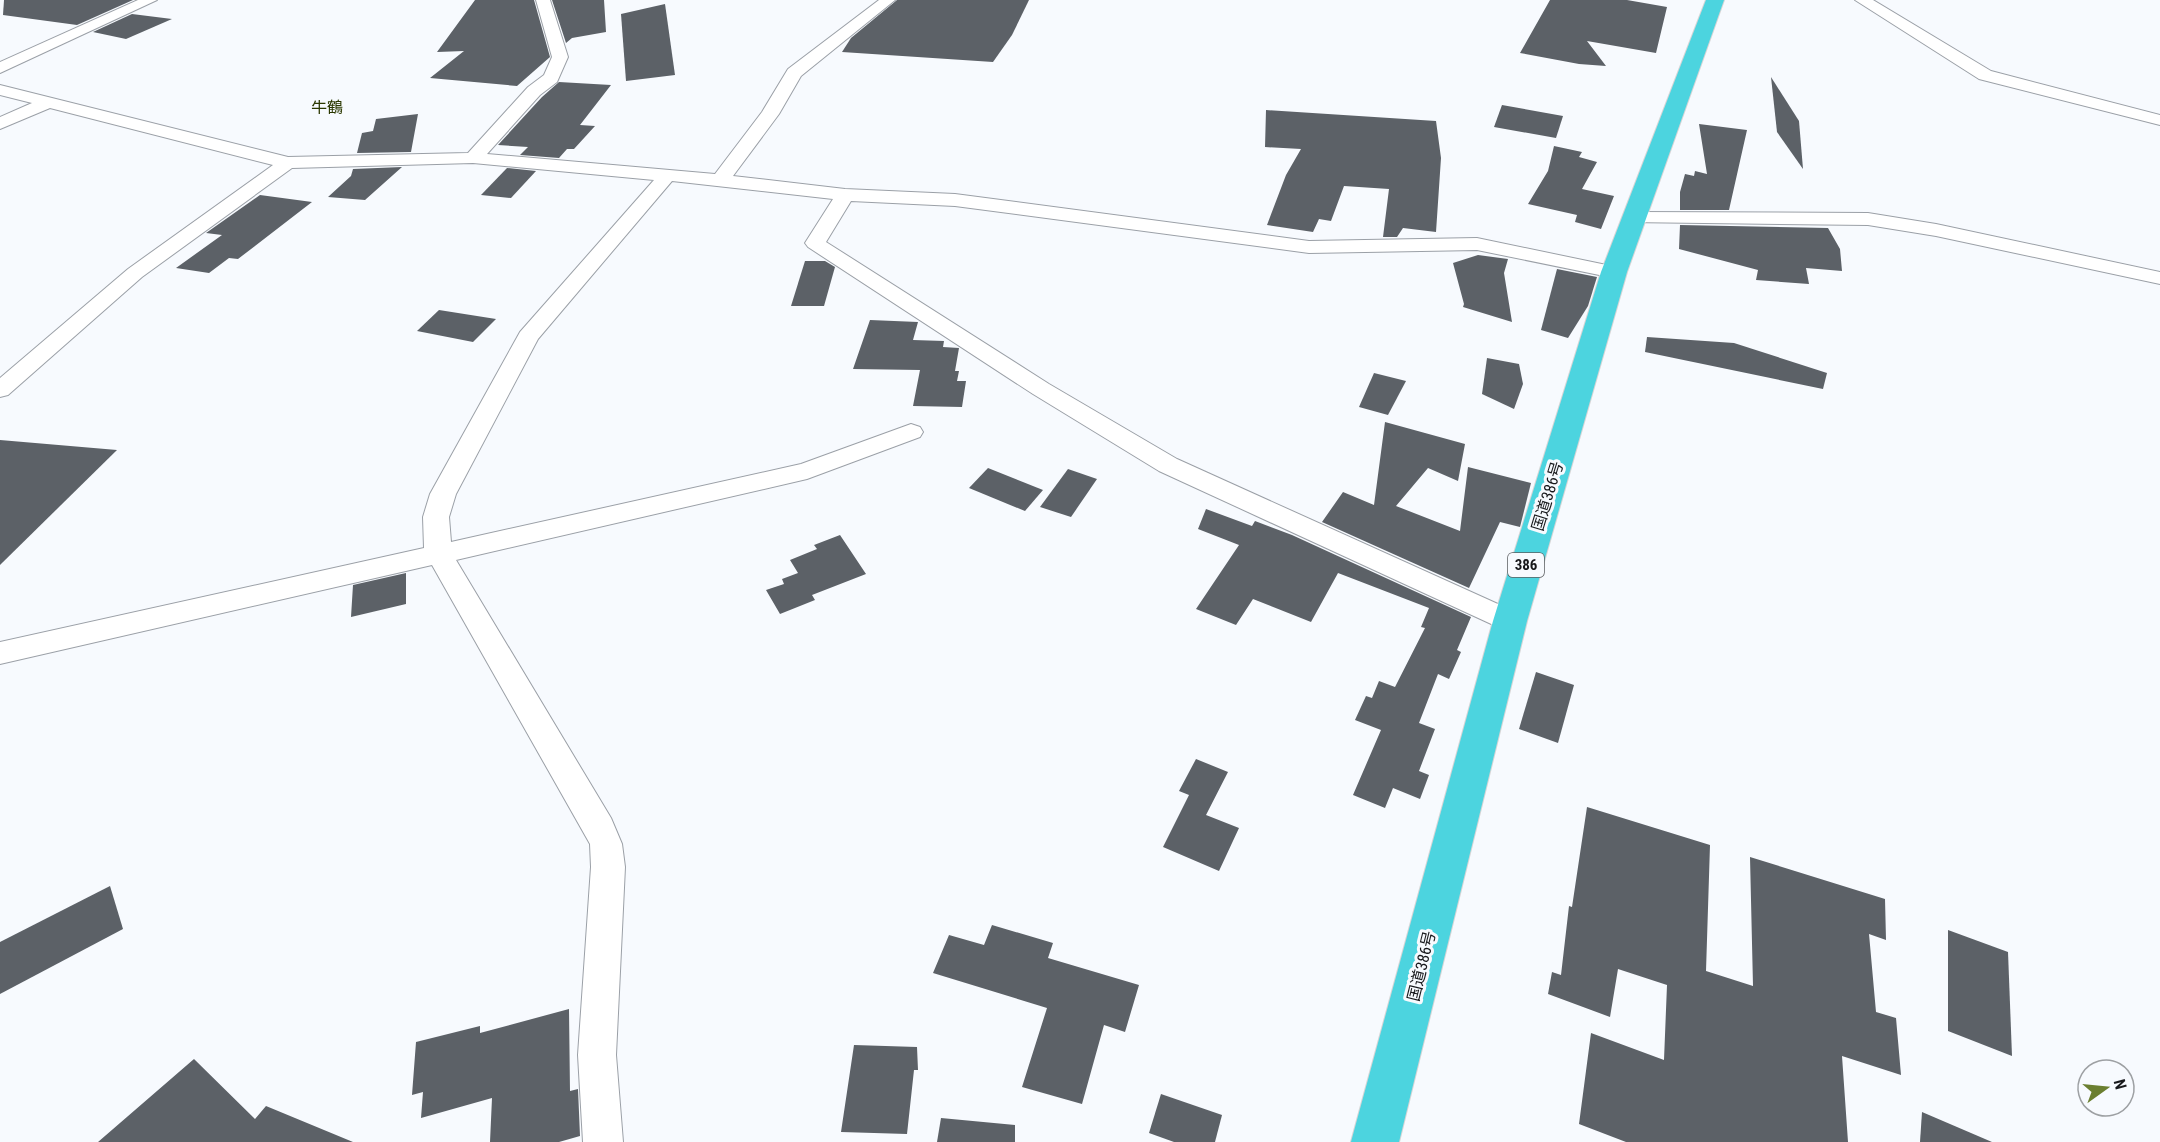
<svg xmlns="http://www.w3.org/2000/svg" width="2160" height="1142" font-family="'Roboto Condensed','Noto Sans JP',sans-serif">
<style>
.building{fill:#5c6167}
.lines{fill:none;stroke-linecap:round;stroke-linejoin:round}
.minor-casing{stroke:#9ba0a7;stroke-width:2}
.trunk-casing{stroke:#d5d5d6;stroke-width:2}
.minor{fill:#fff;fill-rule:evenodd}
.trunk{fill:#4cd4df;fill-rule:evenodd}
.labels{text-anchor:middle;stroke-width:6;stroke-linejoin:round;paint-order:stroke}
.shield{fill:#f7fafe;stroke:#5a5c5f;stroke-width:1.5}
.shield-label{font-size:15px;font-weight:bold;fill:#17181b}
.far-quarter-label{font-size:16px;fill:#2b3800;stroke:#f7fafe}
.street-label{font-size:16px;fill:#17181b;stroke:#f7fafe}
</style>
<rect width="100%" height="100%" fill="#f7fafe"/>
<g class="building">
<path d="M4 0H133L77 25 3 15Z"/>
<path d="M475 0H534L550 57 517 86 430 78 464 51 437 52Z"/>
<path d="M552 0H604L606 32 572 38 566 43Z"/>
<path d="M897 0H1029L1012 35 993 62 842 52 851 38Z"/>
<path d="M1550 0H1627L1667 7 1656 53 1587 41 1606 66 1579 64 1520 53Z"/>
<path d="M665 4 675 75 626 81 621 14Z"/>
<path d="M132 14 172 19 126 39 93 32Z"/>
<path d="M1771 77 1799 121 1803 169 1777 132Z"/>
<path d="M559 82 611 85 580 125 595 126 574 149H567L559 158 520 155 528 147 498 145 542 97Z"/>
<path d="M1502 105 1563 116 1556 138 1494 127Z"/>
<path d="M1266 110 1436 121 1441 158 1436 232 1403 228 1397 237H1383L1389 189 1344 186 1331 221 1319 219 1313 232 1267 225 1286 175 1301 149 1265 147Z"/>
<path d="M418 114 411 152 357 153 362 133 373 131 376 119Z"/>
<path d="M1699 124 1747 130 1729 210H1680V192L1685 174 1694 176 1695 171 1707 174Z"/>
<path d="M1554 146 1582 152 1579 157 1597 162 1582 189 1614 196 1601 229 1575 222 1577 215 1528 204 1548 171Z"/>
<path d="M402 167 365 200 328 197 351 176 353 169Z"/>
<path d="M507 168 536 171 511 198 481 195Z"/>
<path d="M260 195 312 202 238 259 229 258 209 273 176 268 222 235 206 233Z"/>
<path d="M1680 225 1828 228 1840 249 1842 271 1806 268 1809 284 1756 280 1758 270 1679 249Z"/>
<path d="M1478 255 1508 259 1504 273 1512 322 1463 307 1464 304 1453 263Z"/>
<path d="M805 261H825L835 267 824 306H791Z"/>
<path d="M1557 269 1597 277 1588 306 1568 338 1541 330Z"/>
<path d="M439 310 496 319 473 342 417 331Z"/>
<path d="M870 320 918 322 913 340 944 341 943 347 959 348 955 371H959L957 381H966L962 407 913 406 920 370 853 369Z"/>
<path d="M1647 337 1734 343 1827 373 1823 389 1645 352Z"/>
<path d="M1487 358 1519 364 1523 384 1514 409 1482 394Z"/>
<path d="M1374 373 1406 381 1388 415 1359 407Z"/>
<path d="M1385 422 1465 444 1458 481 1428 468 1396 506 1460 531 1468 467 1531 483 1520 527 1500 522 1469 588 1322 522 1343 492 1374 505Z"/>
<path d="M0 440 117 450 0 565Z"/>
<path d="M988 468 1043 490 1025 511 969 488Z"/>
<path d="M1068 469 1097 479 1071 517 1040 507Z"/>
<path d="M1206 509 1252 526 1255 521 1292 535 1471 617 1457 650 1461 652 1449 679 1438 674 1419 723 1435 729 1419 771 1429 775 1420 799 1393 788 1385 808 1353 795 1381 730 1355 720 1366 696 1372 698 1379 681 1395 687 1425 628 1421 627 1429 608 1338 573 1311 622 1253 599 1236 625 1196 609 1239 545 1198 529Z"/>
<path d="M840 535 866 574 812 595 815 600 780 614 766 590 784 584 782 579 798 573 790 560 817 549 814 545Z"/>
<path d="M406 573V604L351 617 353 585Z"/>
<path d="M1536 672 1574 685 1558 743 1519 729Z"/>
<path d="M1196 759 1228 772 1206 815 1239 828 1219 871 1163 847 1189 795 1179 791Z"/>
<path d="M1587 807 1710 845 1706 971 1753 986 1750 857 1885 899 1886 940 1869 934 1876 1012 1896 1018 1901 1075 1842 1056 1848 1142H1626L1579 1124 1591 1033 1664 1060 1667 985 1618 969 1610 1017 1548 994 1552 972 1561 975 1569 906 1572 907Z"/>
<path d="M110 886 123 929 0 994V942Z"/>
<path d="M992 925 1053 943 1048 958 1139 985 1125 1032 1104 1025 1082 1104 1022 1087 1047 1008 933 973 949 935 984 945Z"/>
<path d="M1948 930 2008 952 2012 1056 1948 1031Z"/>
<path d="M569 1009 570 1091 578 1089 580 1136 559 1142H490L492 1098 421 1118 423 1092 412 1095 416 1042 480 1026V1033Z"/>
<path d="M854 1045 917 1047 918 1070H914L907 1134 841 1132Z"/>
<path d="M194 1059 255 1119 266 1106 353 1142H98Z"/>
<path d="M1161 1094 1222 1115 1215 1142H1174L1149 1133Z"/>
<path d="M1922 1112 1992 1142H1920Z"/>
<path d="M941 1118 1015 1125V1142H937Z"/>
</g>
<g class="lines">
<defs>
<g id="minor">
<path d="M138 0H157L0 73V62Z"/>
<path d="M536 0H550L568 57 557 82 540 95 487 154 715 174 762 112 788 69 879 0H895L801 76 779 114 733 176 845 189 955 194 1309 241 1477 238 1621 268 1624 272 1621 276 1614 278 1477 250 1309 253 955 206 851 201 826 242 1049 384 1177 459 1520 614 1524 621 1520 628 1510 631 1500 628 1159 471 1033 394 808 247 805 243 833 199 672 181 538 339 456 494 449 517 451 542 801 464 911 424 920 427 923 432 920 437 807 479 456 560 611 818 622 844 625 867 616 1055 623 1142H583L578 1055 591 867 590 844 432 565 0 664V642L424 548 423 517 430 494 520 332 654 180 473 163 292 168 142 277 8 395 0 397V378L128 269 273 165 50 108 0 129V117L32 103 0 95V85L288 157 468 153 528 87 544 75 552 57Z"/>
<path d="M1855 0H1873L1991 71 2160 115V125L1979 79Z"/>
<path d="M1634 212 1868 213 1936 224 2160 272V284L1936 236 1868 225 1627 222 1624 218 1627 214Z"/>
</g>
<path id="trunk" d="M1706 0H1724L1627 272 1527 621 1399 1142H1351L1493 621 1601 272Z"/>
</defs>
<use href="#minor" class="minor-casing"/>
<use href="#trunk" class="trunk-casing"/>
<use href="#minor" class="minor"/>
<use href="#trunk" class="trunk"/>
</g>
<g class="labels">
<rect class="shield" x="1508" y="553" width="36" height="24" rx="4.5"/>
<g class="shield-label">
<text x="1526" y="570">386</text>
</g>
<g class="far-quarter-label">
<text x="327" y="113">牛鶴</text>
</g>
<g class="street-label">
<text transform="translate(1547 496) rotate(-73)" y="6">国道386号</text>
<text transform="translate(1421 966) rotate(-76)" y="6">国道386号</text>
</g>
</g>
<g transform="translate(2106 1088) rotate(75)"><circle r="28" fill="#f7fafe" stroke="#9da0a3" stroke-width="1.5"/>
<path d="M0-4.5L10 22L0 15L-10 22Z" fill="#6b7f30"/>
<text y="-9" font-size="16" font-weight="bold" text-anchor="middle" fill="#17181b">N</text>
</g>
</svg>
